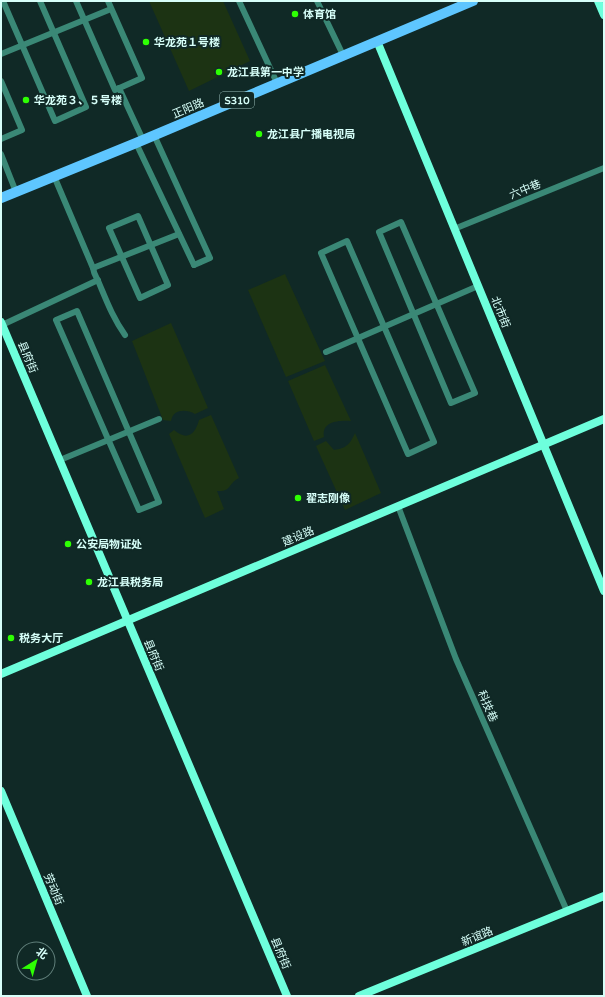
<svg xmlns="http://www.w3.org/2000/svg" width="605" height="997" font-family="'Varela Round','Noto Sans SC',sans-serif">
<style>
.green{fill:#1c3313}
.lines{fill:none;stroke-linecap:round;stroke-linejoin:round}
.street{stroke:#3a8876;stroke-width:6}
.secondary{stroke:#6effdc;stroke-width:8}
.primary{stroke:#5ec6ff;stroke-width:10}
.poi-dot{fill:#2eff03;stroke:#102926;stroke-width:1.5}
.labels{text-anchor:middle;stroke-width:4;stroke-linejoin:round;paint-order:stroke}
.shield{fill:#102926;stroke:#9bbfba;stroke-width:1}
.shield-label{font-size:10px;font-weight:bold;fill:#d7fff9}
.poi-label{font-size:11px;font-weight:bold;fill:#d7fff9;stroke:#102926;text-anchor:start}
.street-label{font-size:11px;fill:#d7fff9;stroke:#102926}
</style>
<rect width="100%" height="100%" fill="#102926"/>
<g class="green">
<path d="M149 1H223L250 61 189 91Z"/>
<path d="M285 274 325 361 286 377 248 290Z"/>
<path d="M171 323 208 408 195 414C186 409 173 409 171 421L163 420 132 341Z"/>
<path d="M325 365 351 421C340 420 321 421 324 437L314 441 288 381Z"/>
<path d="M211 415 239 478C228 483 232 492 217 491L224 509 205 518 169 434 174 430C187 441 195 435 199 420Z"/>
<path d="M355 433 381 493 345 510 316 446 326 441 334 450C347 448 350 444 355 433Z"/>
</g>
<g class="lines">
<g class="street">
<path d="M3 1 55 121 86 107 40 1"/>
<path d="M76 1 115 90 142 78 108 1"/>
<path d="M239 1 277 83"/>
<path d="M317 1 343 55"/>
<path d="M1 54 111 9"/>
<path d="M1 81 22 130 1 139"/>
<path d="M119 88 143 140"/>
<path d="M154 135 210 258 194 265 201 262"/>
<path d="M136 143 194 265"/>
<path d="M1 154 16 192"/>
<path d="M54 176 93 268C94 275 97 278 99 283 107 302 113 318 125 335"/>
<path d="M138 216 168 285 140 298 109 228Z"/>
<path d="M401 222 475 393 451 403 379 232Z"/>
<path d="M454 229 604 168"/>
<path d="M347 241 434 442 408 454 321 253Z"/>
<path d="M93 268 179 234"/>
<path d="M77 311 159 502 139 510 56 320Z"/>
<path d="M2 325 98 280"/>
<path d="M326 352 478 286"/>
<path d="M60 460 159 419"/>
<path d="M398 506 456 659 567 911"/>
</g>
<g class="secondary">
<path d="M598 1 604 15"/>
<path d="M377 41 604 591"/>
<path d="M1 322 287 996"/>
<path d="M1 674 604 419"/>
<path d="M1 791 87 996"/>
<path d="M359 996 604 896"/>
</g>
<path class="primary" d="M1 198 136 143 473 1"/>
</g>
<g class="poi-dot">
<circle cx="295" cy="14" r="4"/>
<circle cx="146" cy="42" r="4"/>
<circle cx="219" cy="72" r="4"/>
<circle cx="26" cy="100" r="4"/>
<circle cx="259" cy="134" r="4"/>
<circle cx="298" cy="498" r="4"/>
<circle cx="68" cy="544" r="4"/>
<circle cx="89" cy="582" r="4"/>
<circle cx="11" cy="638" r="4"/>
</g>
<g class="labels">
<rect class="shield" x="220" y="92" width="34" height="16" rx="3"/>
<g class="shield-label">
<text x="237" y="104">S310</text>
</g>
<g class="poi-label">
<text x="303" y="18">体育馆</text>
<text x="154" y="46">华龙苑１号楼</text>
<text x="227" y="76">龙江县第一中学</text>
<text x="34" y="104">华龙苑３、５号楼</text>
<text x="267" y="138">龙江县广播电视局</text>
<text x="306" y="502">翟志刚像</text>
<text x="76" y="548">公安局物证处</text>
<text x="97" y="586">龙江县税务局</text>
<text x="19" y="642">税务大厅</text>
</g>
<g class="street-label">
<text transform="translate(188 108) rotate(-23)" y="4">正阳路</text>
<text transform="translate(525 189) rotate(-22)" y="4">六中巷</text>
<text transform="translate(501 312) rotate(68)" y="4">北市街</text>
<text transform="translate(28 357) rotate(67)" y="4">县府街</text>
<text transform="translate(298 536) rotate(-23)" y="4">建设路</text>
<text transform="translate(154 655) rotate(67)" y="4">县府街</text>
<text transform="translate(488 706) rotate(66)" y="4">科技巷</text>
<text transform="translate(54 889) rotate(67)" y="4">劳动街</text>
<text transform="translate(477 936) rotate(-22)" y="4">新谊路</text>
<text transform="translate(281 953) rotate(67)" y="4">县府街</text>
</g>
</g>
<rect width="605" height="997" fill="none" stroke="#d7fff9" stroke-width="4"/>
<g transform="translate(36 961) rotate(37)"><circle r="19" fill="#102926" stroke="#607f7a"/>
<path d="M0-3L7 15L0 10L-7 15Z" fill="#2eff03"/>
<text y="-6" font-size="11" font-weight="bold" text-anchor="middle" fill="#d7fff9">北</text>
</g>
</svg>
